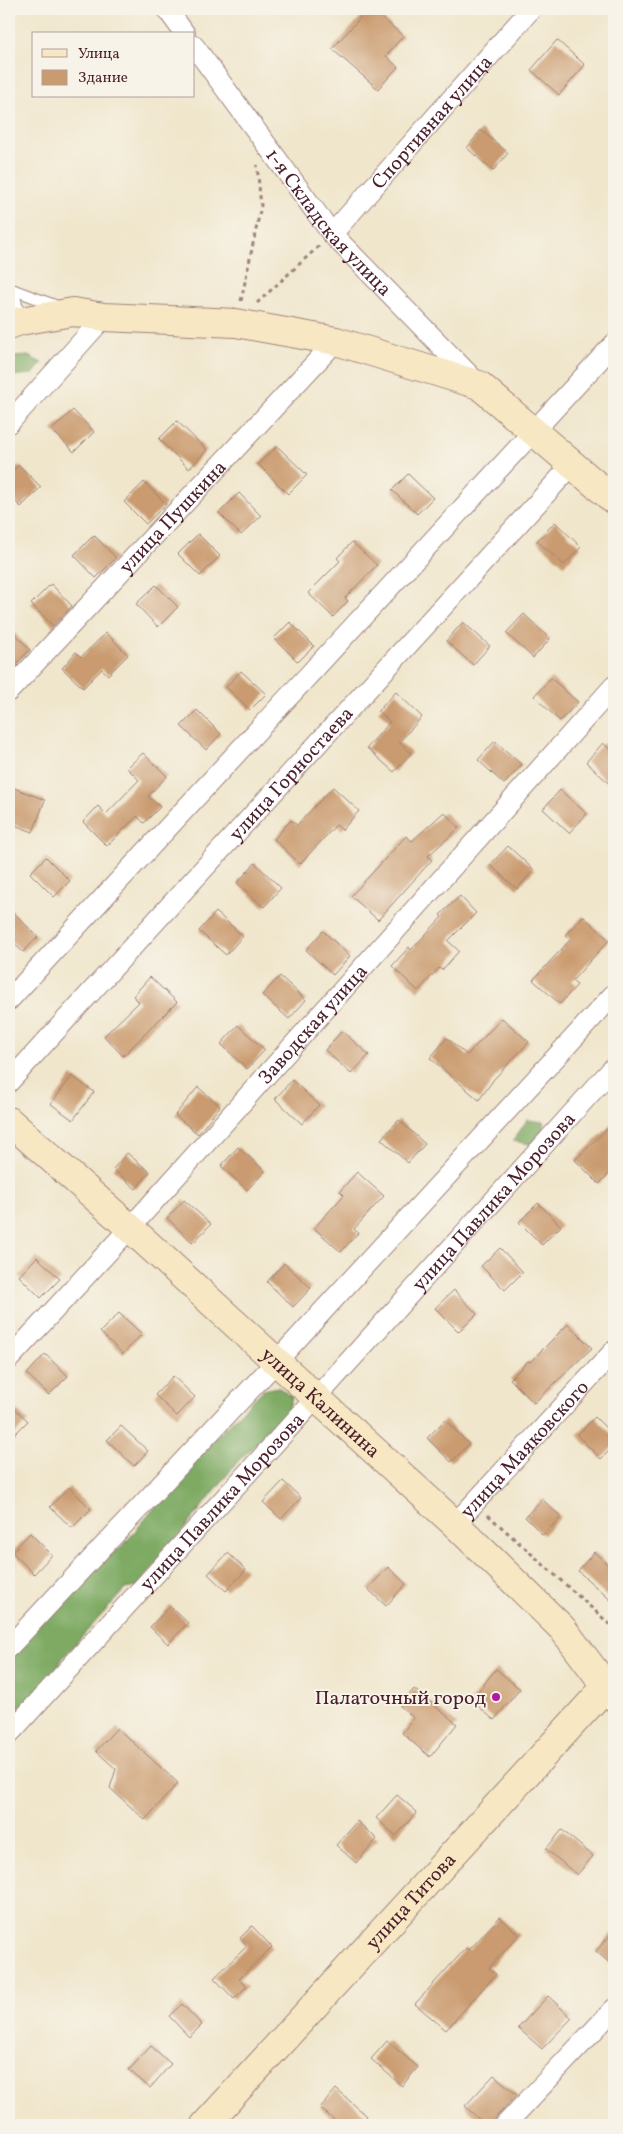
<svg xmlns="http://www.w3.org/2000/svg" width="623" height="2134" font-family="Vollkorn,serif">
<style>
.forest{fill:#7eaa64;stroke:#646448}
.building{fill:#ca9b6f}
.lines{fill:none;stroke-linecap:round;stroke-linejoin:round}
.lane-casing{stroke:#9d827c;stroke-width:12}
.street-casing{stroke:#9d827c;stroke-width:22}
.secondary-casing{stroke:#9d827c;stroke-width:30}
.path{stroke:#9d827c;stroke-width:3;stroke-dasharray:4 4;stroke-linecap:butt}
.lane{stroke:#fff;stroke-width:10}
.street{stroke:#fff;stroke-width:20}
.secondary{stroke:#f7e8c3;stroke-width:28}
.poi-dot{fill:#b5179e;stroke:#f7f3e8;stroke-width:2}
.labels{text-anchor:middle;stroke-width:4;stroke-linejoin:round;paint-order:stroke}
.street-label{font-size:20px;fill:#4a1f2b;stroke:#f7f3e8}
.poi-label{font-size:20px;fill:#4a1f2b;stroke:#f7f3e8;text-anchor:end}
</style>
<rect width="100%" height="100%" fill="#f7f3e8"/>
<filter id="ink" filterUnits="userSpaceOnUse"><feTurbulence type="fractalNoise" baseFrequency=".02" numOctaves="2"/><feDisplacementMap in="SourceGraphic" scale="10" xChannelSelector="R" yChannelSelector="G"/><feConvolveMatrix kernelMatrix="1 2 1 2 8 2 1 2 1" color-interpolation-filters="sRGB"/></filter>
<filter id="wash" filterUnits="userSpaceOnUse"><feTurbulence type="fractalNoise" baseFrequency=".0096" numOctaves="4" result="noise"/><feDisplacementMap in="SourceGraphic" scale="20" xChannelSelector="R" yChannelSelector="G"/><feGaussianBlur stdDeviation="1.12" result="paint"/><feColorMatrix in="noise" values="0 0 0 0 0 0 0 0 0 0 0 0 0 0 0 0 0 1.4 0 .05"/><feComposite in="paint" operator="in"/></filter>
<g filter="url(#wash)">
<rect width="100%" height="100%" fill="#f0e6cc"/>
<g class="forest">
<path d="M28 356 42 363 33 374 9 376 13 357Z"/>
<path d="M527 1120 544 1122 542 1135 530 1144 513 1141Z"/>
<path d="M278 1387 292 1397 287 1415 239 1460 138 1587 125 1589 62 1659 56 1673 9 1726V1655L104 1558 121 1548 203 1450 263 1390Z"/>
</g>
<g id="blocks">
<g class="building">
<path d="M368 9H372L403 36 386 56 398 67 378 89 332 49Z"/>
<path d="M557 40 585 65 559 95 531 70Z"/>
<path d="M481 130 508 153 493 171 467 148Z"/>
<path d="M73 410 94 432 74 452 52 430Z"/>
<path d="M177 421 207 450 189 469 159 439Z"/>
<path d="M277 446 307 475 288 494 258 464Z"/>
<path d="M19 465 41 487 21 507 9 495V475Z"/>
<path d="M408 474 433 498 417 514 392 490Z"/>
<path d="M144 482 166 504 146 524 124 502Z"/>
<path d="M239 493 261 516 241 535 219 513Z"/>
<path d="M555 522 581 547 564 565 537 541Z"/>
<path d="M198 534 220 556 200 576 178 554Z"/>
<path d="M94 535 116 558 96 578 74 555Z"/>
<path d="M352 542 377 565 345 598 348 601 333 617 308 593 340 561 337 558Z"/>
<path d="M51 584 72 606 53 626 31 604Z"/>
<path d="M156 585 178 607 158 627 136 604Z"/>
<path d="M524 614 550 639 533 658 506 633Z"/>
<path d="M290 622 314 646 298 662 274 638Z"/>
<path d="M463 622 490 646 473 665 446 641Z"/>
<path d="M9 627 30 650 9 671Z"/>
<path d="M106 633 128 655 108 675 102 669 83 688 62 668 76 652 81 657Z"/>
<path d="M241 671 266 694 250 710 226 687Z"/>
<path d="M551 678 578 702 560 721 534 696Z"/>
<path d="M396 692 422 717 399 742 411 753 394 772 367 748 390 722 378 711Z"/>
<path d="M197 710 221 734 206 750 181 726Z"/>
<path d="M495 741 522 765 504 784 478 760Z"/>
<path d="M603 743 614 753V788L586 762Z"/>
<path d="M143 753 167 776 148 796 160 807 144 823 137 816 107 846 83 822 98 806 106 814 139 780 127 768Z"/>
<path d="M9 786 45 800 33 832 9 823Z"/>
<path d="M333 787 359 811 342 830 336 825 300 864 274 839 291 820 297 825Z"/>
<path d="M560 790 587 814 569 833 543 809Z"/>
<path d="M444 812 459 828 428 856 432 860 378 920 351 896 406 836 412 841Z"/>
<path d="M508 846 534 870 517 889 490 865Z"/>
<path d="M46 857 70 881 54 897 30 873Z"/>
<path d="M255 863 281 888 264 907 237 883Z"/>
<path d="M460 896 476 913 448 941 459 951 442 970 439 968 418 991 392 966 409 947 411 950 442 917 440 915Z"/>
<path d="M9 908 38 937 23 952 9 939Z"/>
<path d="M216 912 243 936 226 955 199 931Z"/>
<path d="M583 916 609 940 572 981 577 985 560 1004 533 980 570 940 565 935Z"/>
<path d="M323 931 350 956 333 975 306 950Z"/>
<path d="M280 976 306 1000 289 1019 262 995Z"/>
<path d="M150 977 177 1002 123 1056 104 1036 139 1002 133 996Z"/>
<path d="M502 1018 529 1042 494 1079 479 1100 430 1058 447 1038 467 1055Z"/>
<path d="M238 1025 265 1050 247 1069 221 1044Z"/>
<path d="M342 1031 369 1055 351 1074 325 1050Z"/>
<path d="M72 1076 94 1092 73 1120 51 1104Z"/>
<path d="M292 1080 319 1105 302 1124 275 1099Z"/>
<path d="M198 1087 220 1106 198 1134 175 1115Z"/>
<path d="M399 1120 425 1144 408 1163 381 1139Z"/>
<path d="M614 1122V1169L599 1184 575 1160Z"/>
<path d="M238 1147 265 1171 247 1190 221 1166Z"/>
<path d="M127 1153 150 1172 136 1189 113 1169Z"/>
<path d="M357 1172 384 1196 354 1229 358 1233 341 1252 314 1228 344 1195 340 1191Z"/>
<path d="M184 1200 211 1224 193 1243 167 1218Z"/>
<path d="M538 1203 561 1226 542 1245 519 1222Z"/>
<path d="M500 1248 523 1272 505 1290 481 1266Z"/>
<path d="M37 1257 60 1279 41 1298 19 1276Z"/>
<path d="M284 1263 311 1288 293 1307 267 1282Z"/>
<path d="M454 1290 477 1314 459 1332 435 1308Z"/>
<path d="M119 1313 142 1334 123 1354 100 1332Z"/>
<path d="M568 1324 592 1348 534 1403 510 1379 528 1361 530 1362Z"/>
<path d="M45 1354 68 1376 49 1395 27 1374Z"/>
<path d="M173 1376 195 1397 177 1416 155 1395Z"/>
<path d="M9 1403 28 1421 9 1440Z"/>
<path d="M595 1417 614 1436V1446L601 1459 577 1435Z"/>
<path d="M445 1420 469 1444 451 1462 427 1438Z"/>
<path d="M121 1426 148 1451 134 1466 107 1440Z"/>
<path d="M283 1481 301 1498 281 1519 263 1502Z"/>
<path d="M69 1487 91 1509 72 1528 50 1507Z"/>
<path d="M542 1499 561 1517 543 1535 525 1517Z"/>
<path d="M30 1533 52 1555 34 1574 12 1552Z"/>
<path d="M594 1552 614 1570V1603L578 1571Z"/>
<path d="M228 1553 246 1570 226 1591 208 1574Z"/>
<path d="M388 1567 406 1584 386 1606 368 1589Z"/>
<path d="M170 1606 188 1623 168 1644 150 1627Z"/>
<path d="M496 1669 520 1689 494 1720 471 1700Z"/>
<path d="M414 1689 457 1724 430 1757 402 1733 414 1718 400 1706Z"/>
<path d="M117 1728 178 1783 145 1820 110 1788 116 1769 96 1751Z"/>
<path d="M397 1795 417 1812 396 1836 376 1818Z"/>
<path d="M357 1821 377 1839 356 1863 336 1845Z"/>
<path d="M562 1830 593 1856 577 1875 546 1849Z"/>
<path d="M500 1917 519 1935 489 1968 496 1974 446 2030 415 2004 466 1948 469 1950Z"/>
<path d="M252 1926 272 1947 239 1979 247 1986 234 1999 214 1978 247 1946 240 1938Z"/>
<path d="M614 1931V1967L596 1951Z"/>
<path d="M548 1996 572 2018 542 2049 518 2028Z"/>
<path d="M182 2004 202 2025 189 2037 169 2016Z"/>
<path d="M387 2041 418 2067 402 2086 371 2059Z"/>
<path d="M151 2046 171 2064 150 2088 129 2070Z"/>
<path d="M494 2075 517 2095 496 2117 492 2125H485L465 2106Z"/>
<path d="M336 2089 367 2116 359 2125H340L320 2108Z"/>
</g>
</g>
</g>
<g filter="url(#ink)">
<use href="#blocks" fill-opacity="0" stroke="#9d827c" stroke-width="1"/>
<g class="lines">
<defs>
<g id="lane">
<path d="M9 289 14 290 20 320"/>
<path d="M14 290 60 307"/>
</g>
<g id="street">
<path d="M167 9 185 34"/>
<path id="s1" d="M194 46 332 234 478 384"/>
<path id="s2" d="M332 234 531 9"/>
<path d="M9 423 104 317"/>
<path id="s3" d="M9 691 336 341"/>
<path d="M9 1000 614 344"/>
<path id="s4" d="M9 1082 572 465"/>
<path id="s5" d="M9 1359 130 1228 614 686"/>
<path id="s6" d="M455 1524 614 1351"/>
<path d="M9 1647 276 1362 614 994"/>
<path d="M606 1686 614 1702"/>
<path id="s7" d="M9 1734 316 1398 614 1067"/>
<path d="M505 2125 614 2009"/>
</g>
<g id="secondary">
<path d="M9 325 20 321 73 312 104 317 236 323 336 341 479 385 614 500"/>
<path id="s8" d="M9 1121 130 1228 455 1524 562 1628 606 1686"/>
<path id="s9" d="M205 2125 614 1678"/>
</g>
</defs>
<use href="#lane" class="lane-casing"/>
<use href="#street" class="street-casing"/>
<use href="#secondary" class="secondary-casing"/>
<g class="path">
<path d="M241 301 261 206 257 165"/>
<path d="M257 303 319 246"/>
<path d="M488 1515 614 1628"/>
</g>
<use href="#lane" class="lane"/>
<use href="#street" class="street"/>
<use href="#secondary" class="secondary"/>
</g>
</g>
<circle class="poi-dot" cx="496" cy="1697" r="5"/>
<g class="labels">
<g class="street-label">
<text dy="7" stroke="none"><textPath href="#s2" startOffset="150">Спортивная улица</textPath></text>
<text dy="7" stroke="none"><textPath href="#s1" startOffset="222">1-я Складская улица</textPath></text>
<text dy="7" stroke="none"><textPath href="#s3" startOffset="239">улица Пушкина</textPath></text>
<text dy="7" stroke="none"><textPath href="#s4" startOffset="418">улица Горностаева</textPath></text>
<text dy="7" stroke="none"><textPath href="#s5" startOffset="452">Заводская улица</textPath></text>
<text dy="7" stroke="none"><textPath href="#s7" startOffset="720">улица Павлика Морозова</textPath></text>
<text dy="7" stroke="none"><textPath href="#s8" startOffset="420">улица Калинина</textPath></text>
<text dy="7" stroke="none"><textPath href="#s6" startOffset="102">улица Маяковского</textPath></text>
<text dy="7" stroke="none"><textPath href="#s7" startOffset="315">улица Павлика Морозова</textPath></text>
<text dy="7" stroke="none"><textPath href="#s9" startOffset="304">улица Титова</textPath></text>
</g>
<g class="poi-label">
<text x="486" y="1704">Палаточный город</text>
</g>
</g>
<rect width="623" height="2134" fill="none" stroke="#f7f3e8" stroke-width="30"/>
<rect x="32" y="32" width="162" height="65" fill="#f7f3e8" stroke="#b29e9c"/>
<rect x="42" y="49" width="25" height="8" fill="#f7e8c3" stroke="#b29e9c"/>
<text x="78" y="58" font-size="15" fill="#4a1f2b">Улица</text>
<rect x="42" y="70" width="25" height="15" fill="#ca9b6f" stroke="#b29e9c"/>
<text x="78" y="82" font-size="15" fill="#4a1f2b">Здание</text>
</svg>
